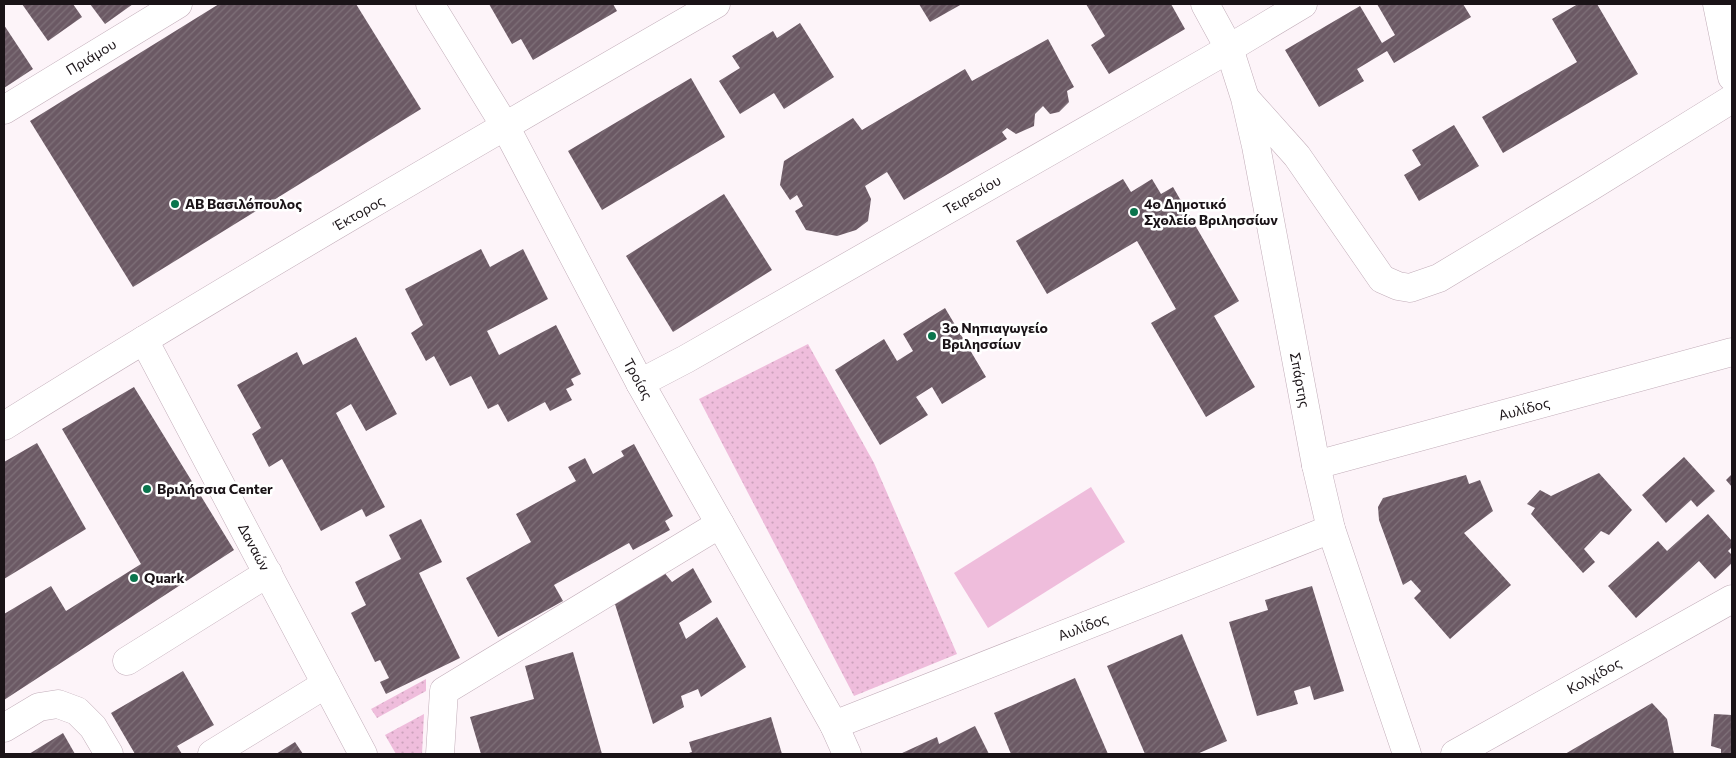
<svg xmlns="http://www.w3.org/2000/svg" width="1736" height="758" font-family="Commissioner,sans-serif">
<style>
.green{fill:url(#green-dots)}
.pitch{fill:#efbddc}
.building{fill:url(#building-hatch)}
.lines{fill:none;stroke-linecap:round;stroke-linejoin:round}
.minor-casing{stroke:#c2adb9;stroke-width:29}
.minor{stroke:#fff;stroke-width:28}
.poi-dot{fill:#0a754d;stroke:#fff;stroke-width:2}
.labels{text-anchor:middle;stroke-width:5;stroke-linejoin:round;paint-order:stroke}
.street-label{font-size:14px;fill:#1a1317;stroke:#fff}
.poi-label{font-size:14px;font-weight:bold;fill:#1a1317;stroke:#fff;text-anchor:start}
</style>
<defs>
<pattern id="green-dots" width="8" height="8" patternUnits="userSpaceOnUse" patternTransform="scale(1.25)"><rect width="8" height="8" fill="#efbddc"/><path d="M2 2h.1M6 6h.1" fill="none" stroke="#cca2bc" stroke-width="1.8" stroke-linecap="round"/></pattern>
<pattern id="building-hatch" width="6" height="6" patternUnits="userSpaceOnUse" patternTransform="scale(1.25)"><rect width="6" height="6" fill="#6b5964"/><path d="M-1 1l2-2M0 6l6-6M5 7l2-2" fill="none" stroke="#7f7179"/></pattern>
</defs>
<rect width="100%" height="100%" fill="#fdf4f9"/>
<g class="green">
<path d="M808 344 874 463 957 654 854 696 699 399Z"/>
<path d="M426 679V691L377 718 371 709Z"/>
<path d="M424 714 422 754H396L385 735Z"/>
</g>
<path class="pitch" d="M1091 487 1125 542 988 628 954 573Z"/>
<g class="building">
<path d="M22 4H73L82 17 48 41Z"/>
<path d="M90 4H133L105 24Z"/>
<path d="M219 4H356L421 109 133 287 30 121Z"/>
<path d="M489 4H613L617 11 533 60 521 39 512 44Z"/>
<path d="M919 4H962L930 22Z"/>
<path d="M1086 4H1171L1185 29 1109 74 1091 45 1105 36Z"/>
<path d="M1377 4H1463L1471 17 1394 63 1387 51 1357 69 1364 81 1319 107 1285 50 1360 6 1382 43 1395 35Z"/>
<path d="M1578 4H1597L1638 74 1503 153 1482 117 1577 62 1552 19Z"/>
<path d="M800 23 834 77 784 109 774 93 740 114 719 81 740 68 732 56 773 31 777 38Z"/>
<path d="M4 25 33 69 4 88Z"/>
<path d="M1048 39 1074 87 1067 91 1069 102 1059 112 1050 114 1043 106 1035 114 1034 126 1016 134 1007 128 1002 132 1007 139 904 200 887 172 865 186 871 199 868 221 856 230 837 236 806 230 795 211 803 206 797 195 790 200 780 185 784 161 853 118 862 130 965 69 972 81Z"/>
<path d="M691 78 725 137 602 210 568 151Z"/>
<path d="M1454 125 1479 166 1419 201 1404 175 1421 165 1412 150Z"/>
<path d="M1123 179 1131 192 1152 179 1161 194 1173 187 1239 301 1214 316 1255 387 1206 417 1151 323 1176 309 1137 241 1047 294 1016 241Z"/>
<path d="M724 194 772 270 673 332 626 256Z"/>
<path d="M481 249 490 267 523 249 548 299 487 331 499 355 556 325 581 374 571 379 574 385 566 389 572 400 550 411 545 402 508 422 498 404 488 409 471 376 450 386 434 356 426 361 411 333 423 325 405 289Z"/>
<path d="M945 308 986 377 942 404 932 387 916 397 928 415 880 445 835 370 884 339 897 361 913 351 903 334Z"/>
<path d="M356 337 397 414 366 431 351 404 336 413 385 507 366 517 362 509 321 531 282 459 269 467 252 434 261 428 237 385 297 352 303 365Z"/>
<path d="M134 387 234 550 4 700V614L51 586 66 611 141 564 62 429Z"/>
<path d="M37 443 86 529 4 579V462Z"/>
<path d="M634 444 673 516 665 521 670 530 633 550 629 543 554 585 563 601 498 637 466 578 531 542 516 514 576 481 568 467 585 458 593 474 624 456 621 451Z"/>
<path d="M1684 457 1715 491 1697 507 1691 500 1666 523 1642 495Z"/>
<path d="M1599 473 1632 510 1609 535 1601 531 1584 549 1595 562 1583 573 1531 514 1535 508 1527 504 1540 490 1551 496Z"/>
<path d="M1732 474V487L1726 480Z"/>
<path d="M1466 475 1469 484 1480 480 1493 511 1464 533 1511 585 1450 639 1414 598 1421 591 1411 580 1403 585 1379 520 1378 507 1383 498Z"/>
<path d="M1708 514 1732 541V547L1728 551 1732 555V563L1715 579 1699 561 1636 618 1608 586 1658 541 1667 551Z"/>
<path d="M421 519 442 562 419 573 460 658 386 694 380 682 389 678 380 660 375 662 351 613 366 605 355 582 401 559 389 535Z"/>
<path d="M693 568 712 602 679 623 686 639 717 617 746 667 701 697 698 689 681 696 684 707 653 724 614 601 663 571 672 582Z"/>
<path d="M1312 586 1344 691 1314 700 1310 686 1294 691 1298 704 1257 716 1229 622 1268 610 1265 600Z"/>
<path d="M1182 634 1227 741 1197 754H1145L1107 666Z"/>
<path d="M573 652 602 754H481L470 717 534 699 525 666Z"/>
<path d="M183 671 214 725 177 746 182 754H135L111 713Z"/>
<path d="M1075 678 1108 754H1011L994 713Z"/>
<path d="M1652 703 1667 719 1674 754H1565Z"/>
<path d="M1714 714 1732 715V754H1721V749L1711 746Z"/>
<path d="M771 717 782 754H686L692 752 689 742Z"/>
<path d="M975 726 989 754H900L937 737 939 744Z"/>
<path d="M63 733 75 754H29Z"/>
<path d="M295 742 303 754H276Z"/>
</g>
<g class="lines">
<defs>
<g id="minor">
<path d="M430 4 505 126 640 383 834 725 847 754"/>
<path d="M1205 4 1229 48 1245 98 1256 146 1316 465 1331 529 1407 754"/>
<path d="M1717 4 1732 77"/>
<path d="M1246 99 1297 156 1382 279 1398 286 1410 288 1439 278 1590 187 1732 99"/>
<path d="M4 110 178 4"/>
<path d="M144 340 363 754"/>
<path d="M640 383 686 359 1213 58 1303 4"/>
<path d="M4 426C238 280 477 142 716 4"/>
<path d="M1316 465 1732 352"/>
<path d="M127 661 268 573"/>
<path d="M834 725 1331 529"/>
<path d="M4 728 39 707 58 704 77 711 93 727 109 754"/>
<path d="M212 754 326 684"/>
<path d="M440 754 444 691 720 524"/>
<path d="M1455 754 1732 599"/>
</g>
</defs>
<use href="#minor" class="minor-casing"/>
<use href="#minor" class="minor"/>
</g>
<g class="poi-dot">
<circle cx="175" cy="204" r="5"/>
<circle cx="1134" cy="212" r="5"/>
<circle cx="932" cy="336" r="5"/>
<circle cx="147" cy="489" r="5"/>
<circle cx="134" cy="578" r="5"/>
</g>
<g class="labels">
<g class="street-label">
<text transform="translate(91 57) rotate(-31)" y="5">Πριάμου</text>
<text transform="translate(972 195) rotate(-30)" y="5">Τειρεσίου</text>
<text transform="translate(359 213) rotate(-30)" y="5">Έκτορος</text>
<text transform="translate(638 379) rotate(61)" y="5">Τροίας</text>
<text transform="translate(1300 380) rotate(79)" y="5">Σπάρτης</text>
<text transform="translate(1524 409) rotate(-15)" y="5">Αυλίδος</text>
<text transform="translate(254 547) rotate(62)" y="5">Δαναών</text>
<text transform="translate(1083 627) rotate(-21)" y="5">Αυλίδος</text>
<text transform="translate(1594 676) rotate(-29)" y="5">Κολχίδος</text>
</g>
<g class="poi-label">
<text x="185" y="209">ΑΒ Βασιλόπουλος</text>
<text x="1144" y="209">4o Δημοτικό<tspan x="1144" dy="16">Σχολείο Βριλησσίων</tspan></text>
<text x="942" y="333">3ο Νηπιαγωγείο<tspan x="942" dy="16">Βριλησσίων</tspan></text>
<text x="157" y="494">Βριλήσσια Center</text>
<text x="144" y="583">Quark</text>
</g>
</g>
<rect width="1736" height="758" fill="none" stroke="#1a1317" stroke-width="10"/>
</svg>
